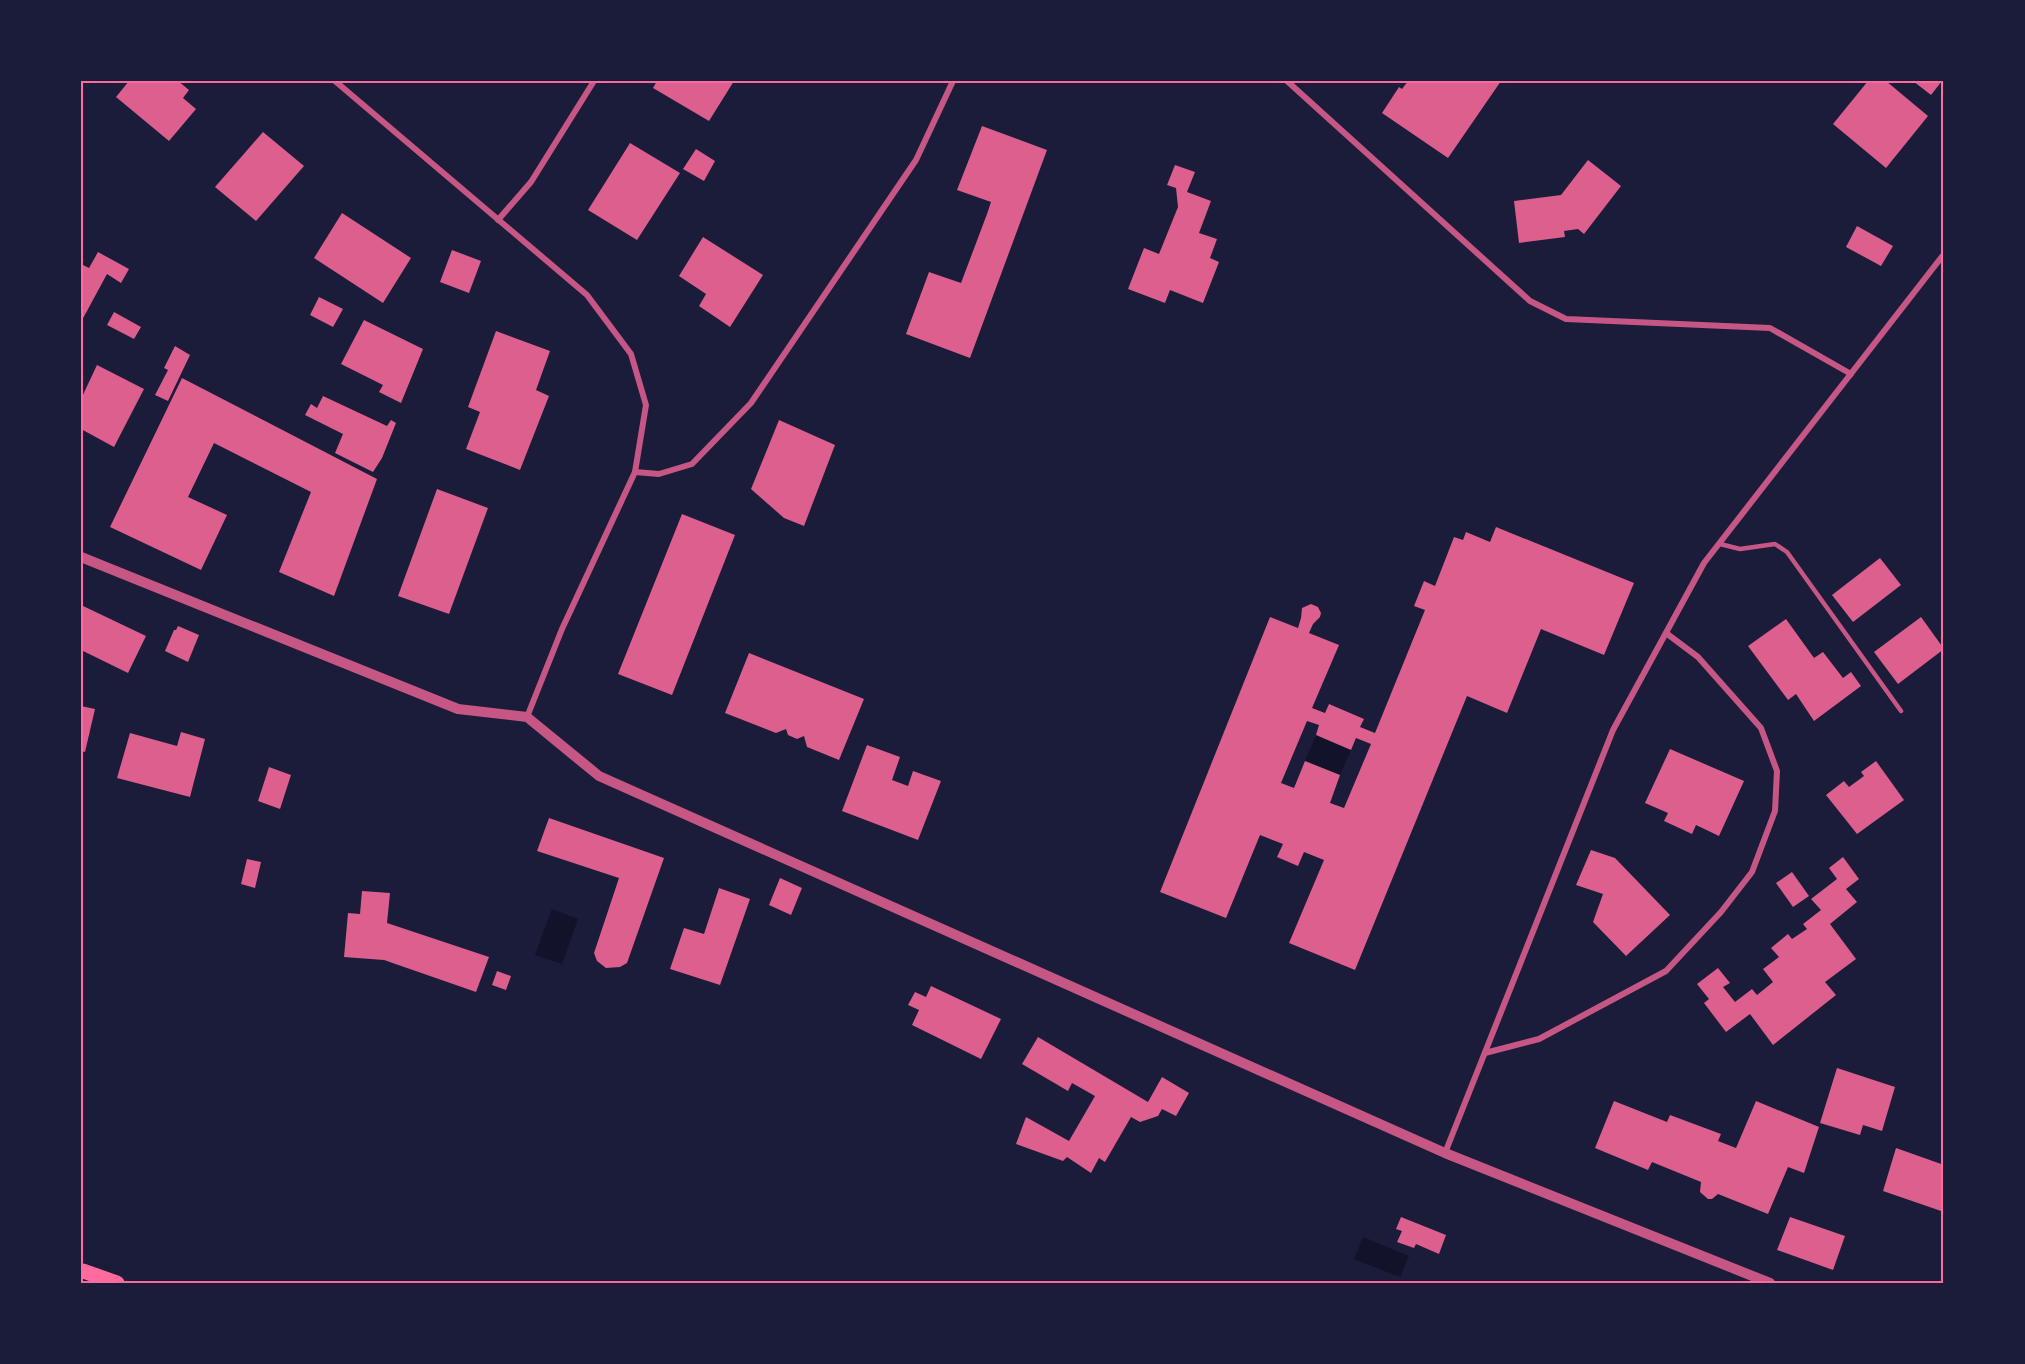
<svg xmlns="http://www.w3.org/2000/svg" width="2025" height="1364" font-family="'PT Sans',sans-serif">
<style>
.water{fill:#12122b}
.building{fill:#dd5f8e;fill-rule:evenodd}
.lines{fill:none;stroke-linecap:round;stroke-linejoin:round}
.service{stroke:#c65784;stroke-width:4.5}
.minor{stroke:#c65784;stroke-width:6}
.tertiary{stroke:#c65784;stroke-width:10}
.primary{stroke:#ff6b9d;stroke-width:15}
.neatline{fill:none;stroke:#ff6b9d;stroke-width:2}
</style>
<rect width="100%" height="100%" fill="#1b1b3a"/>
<g class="water">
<path d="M1316 735 1351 750 1340 775 1305 761Z"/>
<path d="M552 909 578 919 562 964 535 955Z"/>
<path d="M1363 1237 1409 1256 1400 1277 1354 1259Z"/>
</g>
<g class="building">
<path d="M129 81H178L189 90 183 98 196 109 169 141 116 97Z"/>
<path d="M657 81H734L709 121 653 88Z"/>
<path d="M1408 81H1501L1448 158 1382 113 1399 87 1402 89Z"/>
<path d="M1868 81H1886L1928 116 1886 168 1833 124Z"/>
<path d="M1913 81H1942L1931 95Z"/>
<path d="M982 126 1047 150 970 358 906 334 929 272 961 283 987 214 991 202 957 190Z"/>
<path d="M263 132 304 166 256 221 215 187Z"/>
<path d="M630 143 680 173 637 240 588 210Z"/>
<path d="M696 149 715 161 704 181 683 169Z"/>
<path d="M1588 160 1621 186 1584 234 1578 229 1564 231 1565 237 1519 243 1514 201 1561 195Z"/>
<path d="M1175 165 1195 172 1187 192 1211 201 1199 233 1217 239 1210 258 1219 262 1203 303 1170 290 1165 303 1128 289 1144 248 1159 254 1178 207 1176 188 1167 185Z"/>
<path d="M342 213 411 258 383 303 314 258Z"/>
<path d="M1857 226 1893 246 1881 266 1846 247Z"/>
<path d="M703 237 763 275 730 327 699 306 706 294 679 276Z"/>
<path d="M452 250 481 261 469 293 440 282Z"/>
<path d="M98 252 129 269 121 283 107 274 81 322V264L89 268Z"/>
<path d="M319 297 343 309 333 327 310 315Z"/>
<path d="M114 312 141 327 134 339 107 325Z"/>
<path d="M364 320 423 349 401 403 379 392 383 385 341 364Z"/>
<path d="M496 331 550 351 536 390 549 396 520 470 466 449 480 412 468 407Z"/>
<path d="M175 346 190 355 168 401 155 395 168 370 164 368Z"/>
<path d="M97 365 144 389 114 447 81 429V399Z"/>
<path d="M182 378 377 479 334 596 279 572 311 492 214 443 188 497 227 515 201 570 110 527Z"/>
<path d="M323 396 387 426 391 420 396 423 382 458 373 472 335 453 343 434 305 415 311 404 317 408Z"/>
<path d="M779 420 835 445 804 526 784 518 751 489Z"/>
<path d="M437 489 488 508 449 614 398 596Z"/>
<path d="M682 514 735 535 672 695 618 674Z"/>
<path d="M1496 527 1634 583 1604 655 1541 629 1507 713 1467 696 1355 970 1289 943 1324 860 1304 852 1298 866 1277 857 1283 844 1260 835 1226 918 1160 892 1270 617 1298 628 1301 618 1302 608 1311 604 1318 607 1321 613 1320 617 1313 624 1309 633 1339 645 1312 708 1325 713 1329 704 1364 719 1360 727 1375 733 1425 610 1414 606 1424 581 1435 586 1454 537 1463 540 1466 532 1490 542ZM1307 721 1319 725 1316 735 1351 750 1356 738 1371 744 1344 808 1330 803 1340 775 1305 761 1294 788 1281 783Z"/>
<path d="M1880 558 1901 585 1853 622 1832 595Z"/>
<path d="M81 605 146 636 128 673 81 650Z"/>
<path d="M1921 617 1944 649 1898 684 1874 652Z"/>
<path d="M1786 619 1814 658 1823 652 1843 678 1851 672 1861 686 1814 721 1796 694 1788 700 1748 646Z"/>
<path d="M178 626 199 635 188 662 165 651 174 630H176Z"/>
<path d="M749 653 864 699 839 760 807 747 804 736 797 739 788 735 786 729 776 733 725 713Z"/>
<path d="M81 706 95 709 85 752 81 751Z"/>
<path d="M181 732 205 739 190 797 117 778 130 733 177 746Z"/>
<path d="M867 745 900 757 892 780 908 786 913 771 941 781 918 840 842 811Z"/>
<path d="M1670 749 1744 781 1719 836 1696 825 1692 834 1664 821 1668 813 1645 803Z"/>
<path d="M1876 761 1904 800 1857 834 1826 795 1844 781 1849 787 1864 776 1861 772Z"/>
<path d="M269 767 291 775 280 809 258 801Z"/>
<path d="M549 818 664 858 627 963 620 967 606 968 597 961 594 953 619 878 537 851Z"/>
<path d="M1591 850 1615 858 1670 915 1626 956 1593 922 1603 894 1576 885Z"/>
<path d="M1843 857 1859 879 1846 889 1857 902 1830 924 1856 959 1825 982 1836 995 1773 1045 1750 1014 1726 1032 1704 1003 1709 999 1697 984 1718 968 1730 983 1723 987 1735 1002 1752 989 1757 995 1773 982 1763 969 1779 957 1771 948 1788 934 1792 939 1807 929 1803 924 1821 910 1811 899 1837 879 1829 868Z"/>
<path d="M247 859 261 862 255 888 241 884Z"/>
<path d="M1792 872 1809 896 1793 907 1776 883Z"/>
<path d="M780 878 802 888 791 915 769 905Z"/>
<path d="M719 888 750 899 720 985 670 969 684 928 704 934Z"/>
<path d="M362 891 390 893 387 923 489 957 476 992 384 960 344 957 348 913 360 914Z"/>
<path d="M497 971 511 976 506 990 492 985Z"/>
<path d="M931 986 1001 1019 981 1059 912 1025 919 1010 908 1005 915 992 926 997Z"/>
<path d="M1038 1037 1148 1102 1162 1077 1189 1093 1176 1116 1162 1109 1158 1116 1140 1122 1131 1117 1105 1162 1099 1158 1091 1173 1067 1157 1063 1161 1016 1144 1026 1117 1069 1141 1095 1096 1072 1083 1068 1091 1022 1064Z"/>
<path d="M1837 1068 1895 1087 1882 1131 1863 1125 1860 1135 1820 1123Z"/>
<path d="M1614 1101 1667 1122 1670 1115 1721 1134 1718 1141 1736 1148 1756 1101 1819 1127 1804 1173 1788 1167 1768 1214 1718 1194 1712 1199H1708L1700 1192 1701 1182 1652 1162 1648 1170 1595 1148Z"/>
<path d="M1896 1148 1944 1165V1212L1883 1191Z"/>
<path d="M1401 1217 1446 1235 1439 1254 1416 1244 1414 1248 1397 1242 1402 1231 1396 1229Z"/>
<path d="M1790 1217 1845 1236 1833 1270 1777 1250Z"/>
</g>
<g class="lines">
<path class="service" d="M1720 544 1740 549 1775 544 1787 552 1901 711"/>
<g class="minor">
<path d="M335 81 587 295 631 354 646 405 635 472 562 629 527 717"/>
<path d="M1287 81 1530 301 1566 319 1770 328 1851 374"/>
<path d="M498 220 531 182 594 81"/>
<path d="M635 472 659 474 692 464 751 403 916 160 953 81"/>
<path d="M1485 1053 1539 1039 1666 971 1721 912 1752 872 1775 811 1777 771 1761 728 1698 657 1666 633"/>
<path d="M1445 1153 1613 730 1704 563 1944 254"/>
</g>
<path class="tertiary" d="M81 557 458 709 527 717 599 776 1445 1153 1770 1283"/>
<path class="primary" d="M83 1271 117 1283"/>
</g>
<rect width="2025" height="1364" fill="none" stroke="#1b1b3a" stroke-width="165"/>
<rect x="82" y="82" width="1860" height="1200" class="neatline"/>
</svg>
